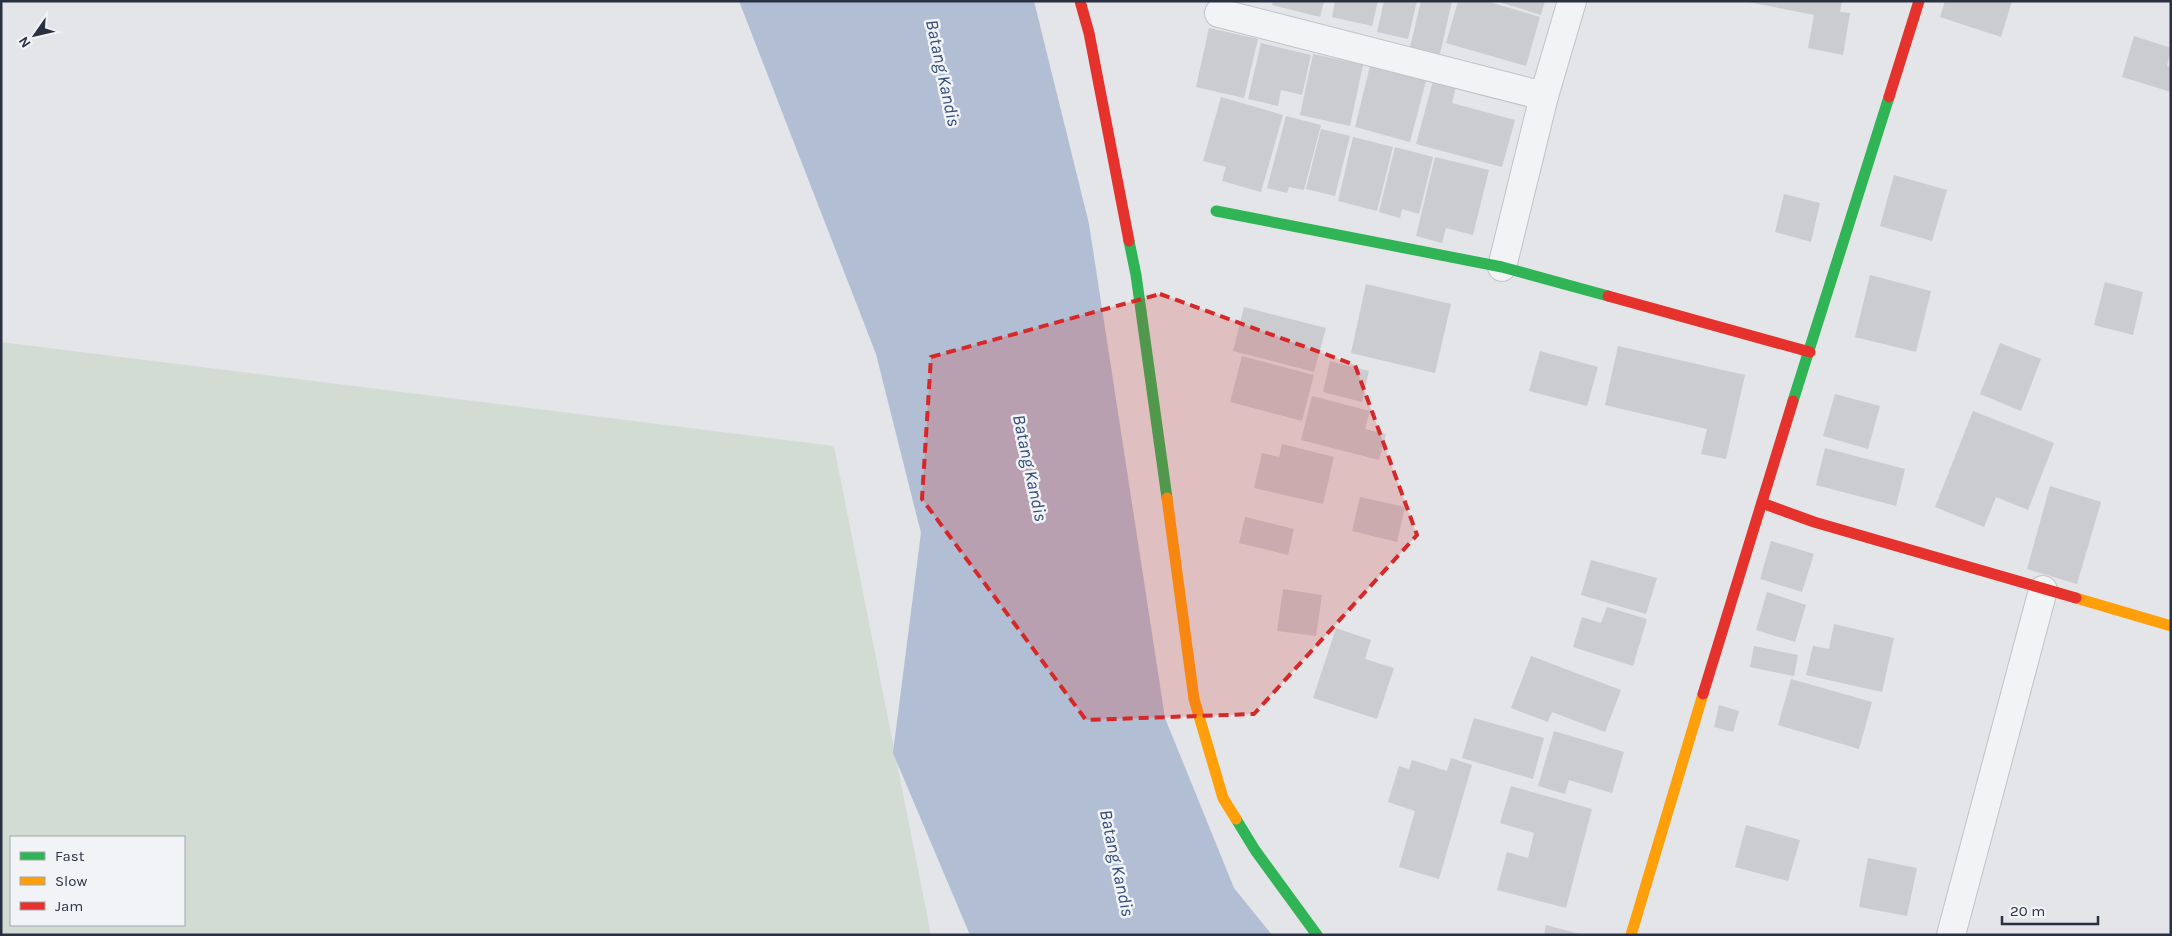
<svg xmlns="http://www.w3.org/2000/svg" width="2172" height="936" font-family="Karla,sans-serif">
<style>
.green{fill:#d2dcd3;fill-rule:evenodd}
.water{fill:#b1bed3}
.building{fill:#caccd0}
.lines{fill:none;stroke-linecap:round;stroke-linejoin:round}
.street-casing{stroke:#c0c2c6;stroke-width:30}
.street{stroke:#f2f3f5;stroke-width:28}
.fast{stroke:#30b455;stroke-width:11}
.slow{stroke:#ff9f0a;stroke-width:11}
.jam{stroke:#e5322d;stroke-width:11}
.marked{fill:#d62828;fill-opacity:0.2;stroke:#d62828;stroke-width:4;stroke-dasharray:10 6;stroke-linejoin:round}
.labels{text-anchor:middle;stroke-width:5;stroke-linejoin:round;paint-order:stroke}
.water-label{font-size:18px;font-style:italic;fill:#324b77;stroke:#f1f3f7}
</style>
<rect width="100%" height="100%" fill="#e3e5e8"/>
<path class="green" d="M1 342 834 446 931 935H1ZM11 837H184V925H11Z"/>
<path class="water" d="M739 1H1034L1089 224 1165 718 1234 888 1272 935H970L893 753 921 533 876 354Z"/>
<g class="building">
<path d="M1273 1H1324L1320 17 1272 5Z"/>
<path d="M1335 1H1378L1372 26 1332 17Z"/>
<path d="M1384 1H1417L1408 39 1377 32Z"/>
<path d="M1421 1H1452L1440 54 1410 47Z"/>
<path d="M1458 1H1486L1540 17 1526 66 1446 43Z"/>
<path d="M1496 1H1545L1541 15Z"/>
<path d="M1743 1H1842L1840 12 1850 13 1843 55 1808 48 1814 15Z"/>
<path d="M1945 1H2012L2001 37 1940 17Z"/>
<path d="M1209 28 1258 39 1244 98 1196 87Z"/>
<path d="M2134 36 2171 48 2167 66 2171 67V92L2122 77Z"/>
<path d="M1261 43 1311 55 1302 95 1281 90 1278 106 1248 99Z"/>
<path d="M1313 54 1363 65 1350 126 1300 115Z"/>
<path d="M1370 66 1426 81 1410 142 1355 127Z"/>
<path d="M1433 81 1456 87 1452 103 1515 120 1502 167 1416 144Z"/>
<path d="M1221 97 1283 115 1261 192 1222 181 1226 167 1203 161Z"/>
<path d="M1286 116 1321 125 1304 190 1289 187 1287 193 1267 188Z"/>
<path d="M1321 129 1350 136 1335 196 1306 189Z"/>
<path d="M1353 137 1393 147 1377 211 1338 201Z"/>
<path d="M1395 147 1433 157 1419 214 1402 209 1400 218 1379 212Z"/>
<path d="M1435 157 1489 170 1473 235 1446 228 1442 243 1416 236Z"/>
<path d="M1894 175 1947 190 1932 241 1880 226Z"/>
<path d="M1784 194 1820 203 1811 242 1775 232Z"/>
<path d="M1870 275 1931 291 1916 352 1855 337Z"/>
<path d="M2105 282 2143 292 2133 335 2094 325Z"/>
<path d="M1366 284 1451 304 1435 373 1351 353Z"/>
<path d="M1244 307 1326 328 1314 372 1233 351Z"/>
<path d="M2000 343 2041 359 2021 411 1980 394Z"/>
<path d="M1618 346 1745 375 1726 459 1701 454 1707 429 1605 405Z"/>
<path d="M1540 351 1598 367 1587 406 1529 391Z"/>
<path d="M1242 356 1314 375 1302 421 1230 402Z"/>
<path d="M1330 361 1369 371 1362 402 1323 392Z"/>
<path d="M1835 394 1880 406 1868 449 1823 436Z"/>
<path d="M1312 396 1370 411 1365 429 1386 434 1379 460 1301 440Z"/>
<path d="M1973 411 2054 443 2028 510 1996 497 1984 527 1935 507Z"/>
<path d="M1282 444 1334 457 1323 504 1254 488 1262 453 1279 457Z"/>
<path d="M1825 448 1905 469 1896 506 1816 485Z"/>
<path d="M2050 486 2101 502 2077 584 2027 569Z"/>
<path d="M1360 497 1405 507 1397 542 1352 531Z"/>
<path d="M1245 517 1294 529 1288 555 1239 543Z"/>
<path d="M1771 541 1814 554 1802 592 1760 579Z"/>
<path d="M1591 560 1657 578 1646 614 1581 595Z"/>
<path d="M1283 589 1322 595 1316 636 1277 631Z"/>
<path d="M1767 592 1806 605 1795 642 1756 630Z"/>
<path d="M1607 607 1647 619 1633 666 1573 647 1582 617 1601 623Z"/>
<path d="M1834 624 1894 638 1882 692 1806 675 1813 646 1829 649Z"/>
<path d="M1336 628 1371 640 1365 659 1394 668 1377 719 1313 698Z"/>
<path d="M1754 646 1798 655 1794 676 1750 667Z"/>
<path d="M1531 656 1621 690 1605 732 1552 712 1548 722 1511 708Z"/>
<path d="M1791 679 1872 702 1859 749 1778 725Z"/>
<path d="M1719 705 1739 711 1733 732 1714 727Z"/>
<path d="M1474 718 1544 738 1533 779 1462 758Z"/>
<path d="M1554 731 1624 752 1612 793 1569 780 1565 794 1538 786Z"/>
<path d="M1451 758 1472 765 1439 879 1399 867 1415 811 1388 802 1399 766 1409 769 1412 760 1447 771Z"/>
<path d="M1511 786 1592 809 1566 908 1497 890 1507 852 1528 858 1534 833 1500 823Z"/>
<path d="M1746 825 1800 840 1788 881 1735 867Z"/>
<path d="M1868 858 1917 868 1907 916 1859 907Z"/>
<path d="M1546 925 1580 934V935H1544Z"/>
</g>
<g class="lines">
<defs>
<g id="street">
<path d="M1219 13 1544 96"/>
<path d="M1502 267 1544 96 1572 1"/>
<path d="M1951 935 2043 590"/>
</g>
</defs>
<use href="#street" class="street-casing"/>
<use href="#street" class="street"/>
<g class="fast">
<path d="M1216 211 1502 267 1608 296"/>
<path d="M1129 241 1136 275 1167 498"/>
<path d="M1793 401 1889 97"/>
<path d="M1236 819 1255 850 1317 935"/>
</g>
<g class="slow">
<path d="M1167 498 1194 699 1223 798 1236 819"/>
<path d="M2076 598 2171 626"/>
<path d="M1631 935 1703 694"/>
</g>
<g class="jam">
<path d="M1080 1 1089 33 1129 241"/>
<path d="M1889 97 1919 1"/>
<path d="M1608 296 1810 352"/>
<path d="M1762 503 1814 522 2076 598"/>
<path d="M1703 694 1793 401"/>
</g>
</g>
<path class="marked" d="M1160 294 1355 365 1417 535 1254 714 1086 720 922 499 931 357Z"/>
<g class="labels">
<g class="water-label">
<text transform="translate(943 73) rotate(78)" y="6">Batang Kandis</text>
<text transform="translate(1030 468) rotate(78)" y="6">Batang Kandis</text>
<text transform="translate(1117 863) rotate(78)" y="6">Batang Kandis</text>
</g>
</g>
<rect width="2172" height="936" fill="none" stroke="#293042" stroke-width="5"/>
<rect x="10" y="836" width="175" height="90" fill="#f1f3f7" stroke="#a1a5af"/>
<rect x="20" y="852" width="25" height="8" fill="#30b455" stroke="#a1a5af"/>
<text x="55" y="861" font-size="15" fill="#293042">Fast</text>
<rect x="20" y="877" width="25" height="8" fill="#ff9f0a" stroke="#a1a5af"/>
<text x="55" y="886" font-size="15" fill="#293042">Slow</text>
<rect x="20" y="902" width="25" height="8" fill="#e5322d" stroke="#a1a5af"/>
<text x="55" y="911" font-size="15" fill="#293042">Jam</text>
<g transform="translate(35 35) rotate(236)" stroke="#f1f3f7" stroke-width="4" paint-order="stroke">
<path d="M0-4L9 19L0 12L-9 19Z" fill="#293042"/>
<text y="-8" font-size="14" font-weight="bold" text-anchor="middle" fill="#293042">N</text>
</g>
<path d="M2002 916v8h96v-8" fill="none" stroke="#293042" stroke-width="2.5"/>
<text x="2010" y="916" font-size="15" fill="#293042" stroke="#f1f3f7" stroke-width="4" paint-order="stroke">20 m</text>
</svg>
